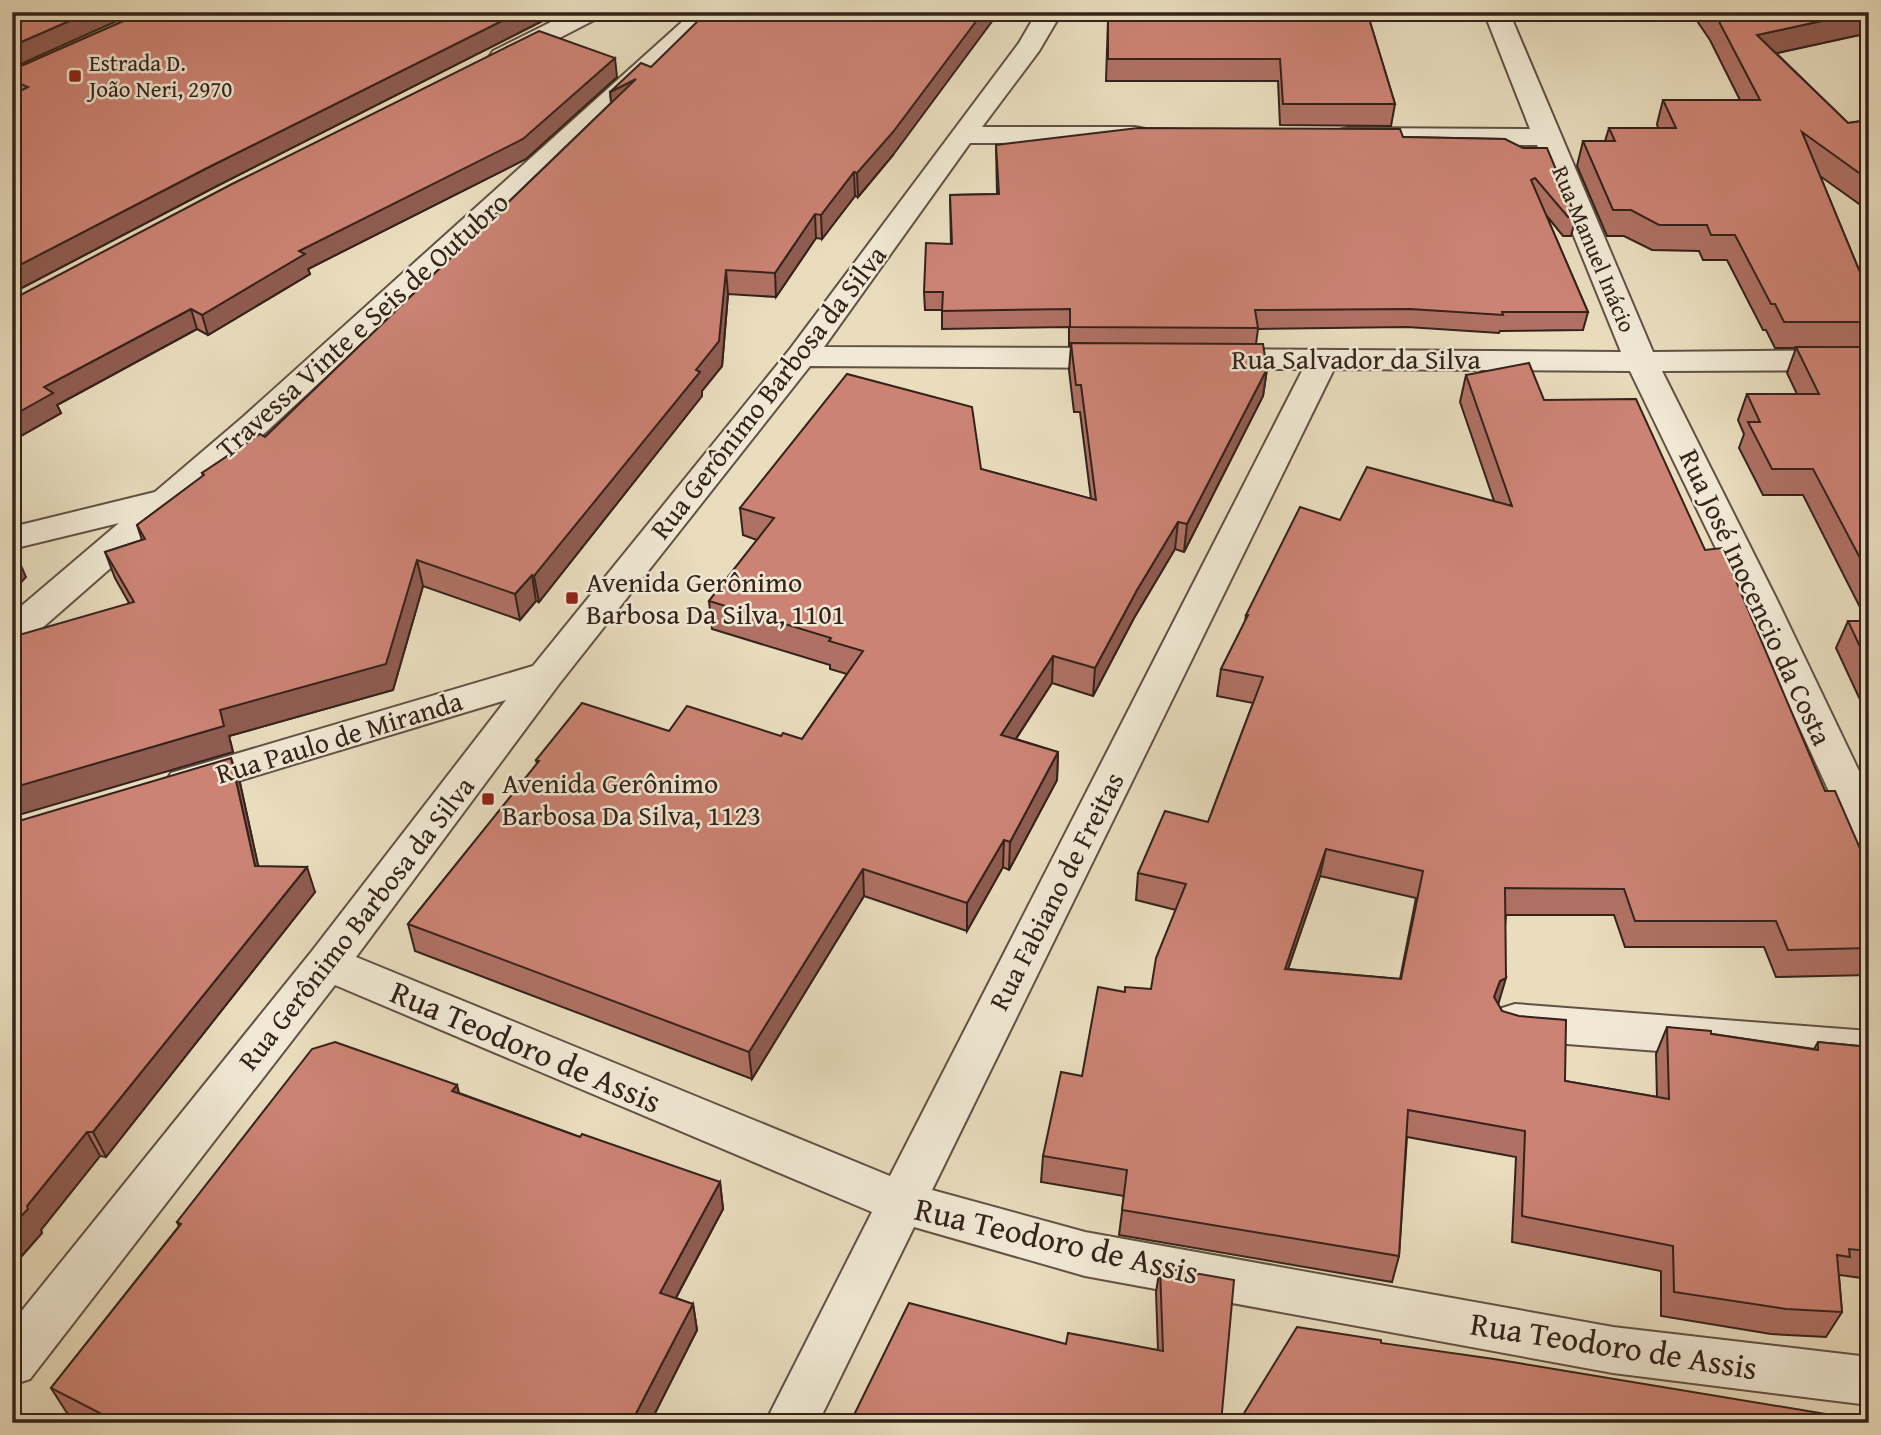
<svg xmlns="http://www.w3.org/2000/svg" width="1881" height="1435" font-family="'Gentium Book Plus',serif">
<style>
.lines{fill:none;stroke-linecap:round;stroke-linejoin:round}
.street-casing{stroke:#615144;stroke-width:4}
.street{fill:#f1e9d5;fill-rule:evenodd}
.wall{fill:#af7164;stroke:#34221b;stroke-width:2;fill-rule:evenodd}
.shaded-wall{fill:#8f5c51;stroke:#34221b;stroke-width:2}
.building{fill:#cc8374;stroke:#34221b;stroke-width:2;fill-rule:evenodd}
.poi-dot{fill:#8f2418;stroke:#f1e9d5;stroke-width:2.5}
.labels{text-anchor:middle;stroke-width:5;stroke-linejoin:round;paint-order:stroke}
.far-poi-label{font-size:23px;fill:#34221b;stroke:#f1e9d5;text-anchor:start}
.far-street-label{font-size:23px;fill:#34221b;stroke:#f1e9d5}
.street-label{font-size:28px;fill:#34221b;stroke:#f1e9d5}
.poi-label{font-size:28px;fill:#34221b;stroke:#f1e9d5;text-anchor:start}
.near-street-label{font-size:33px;fill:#34221b;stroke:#f1e9d5}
</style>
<rect width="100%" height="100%" fill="#e9ddbe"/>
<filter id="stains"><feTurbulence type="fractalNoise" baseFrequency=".00286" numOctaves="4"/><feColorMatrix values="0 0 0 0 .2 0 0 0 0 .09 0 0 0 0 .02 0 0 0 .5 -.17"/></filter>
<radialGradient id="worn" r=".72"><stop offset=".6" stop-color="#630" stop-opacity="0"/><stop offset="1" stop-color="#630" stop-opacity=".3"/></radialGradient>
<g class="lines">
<defs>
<g id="street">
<path d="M571 12H603L600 17 511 63 502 65 493 63 489 57 493 51Z"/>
<path d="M693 12H720L267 431 25 643 12 646V614L119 523 12 549V527L155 492 243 417Z"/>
<path d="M1037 12H1062L1039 51 982 127H1135L1145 129 1149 135 1145 141 1135 143H970L824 347 1121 348 1132 351 1137 358 1132 365 1121 368 810 366 559 684 356 957 890 1176 1303 369H1212L1201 366 1196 359 1201 352 1212 349 1621 352 1537 145 1349 144 1339 142 1335 136 1339 130 1349 128 1530 129 1484 12H1509L1653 352 1869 350V370L1662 371 1777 600 1869 792V850L1855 846 1849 835 1741 600 1630 371 1334 369 932 1190 1085 1232 1613 1327 1869 1357V1405L1613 1373 1085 1276 914 1227 818 1423H765L872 1212 335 985 30 1379 12 1385V1323L312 951 506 700 185 797 171 793 165 783 171 773 533 666 790 349 1019 43Z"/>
<path d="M1515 1004 1869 1031V1067L1515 1040 1499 1035 1493 1022 1499 1009Z"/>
</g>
</defs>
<use href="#street" class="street-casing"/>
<use href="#street" class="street"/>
</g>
<g class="wall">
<path d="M144 12H560L215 187 12 293V70Z"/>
<path d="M1367 12 1395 104 1391 126 1280 125 1278 81H1106L1108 20Z"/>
<path d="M1691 12H1869V33L1776 53 1848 123 1869 120V211L1820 176 1859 270 1869 287V719L1836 648 1848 621H1867L1803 495H1763L1739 448 1744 434 1738 420 1747 394H1797L1787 373 1796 348H1775L1766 330H1763L1727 260H1703L1699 251 1652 250 1624 236H1607L1577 166 1583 141H1605L1609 128H1658L1657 124 1663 100H1740L1710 40Z"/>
<path d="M617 77 526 159 308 269 310 274 208 335 197 329 57 405 61 413 12 441V298L17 297Z"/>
<path d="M610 92 893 155 858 197 855 196 822 239 816 238 776 297 728 294 722 366 702 391V396L539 602 536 601 520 620 423 586 393 690 229 736 233 752 129 603 115 578 105 552 142 540 137 525 203 476 202 473 265 437 611 103Z"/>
<path d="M1403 137 1505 139 1576 217 1571 236H1563L1546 215 1588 312 1583 330 1500 331 1499 333 1407 327 1258 329 1256 344 1267 369 1263 396 1184 552 1175 549 1134 618 1093 696 1052 683 1016 739 1058 752 1057 780 1009 870 1003 867 967 931 864 896 752 1079 415 951 408 924 537 764 536 760 669 731 781 736 802 739 847 674 830 669V665L712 629 709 601 757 540 743 535 740 508 981 469 1091 499 1080 412H1074L1069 370 1071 346H1069V327L942 329V310H925L924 292 951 244 950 195 997 194 996 145Z"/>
<path d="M1466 375 1544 400 1705 550 1825 791 1869 869V975L1776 977 1764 947H1625L1614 915H1506L1498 1004 1502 1011 1565 1081 1657 1097 1656 1054 1667 1027 1814 1049 1818 1042 1869 1047V1279L1840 1275 1839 1276 1842 1312 1826 1337 1771 1334 1661 1316V1271L1512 1242 1516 1157 1407 1137 1399 1256 1392 1282 1119 1235 1124 1196 1041 1182 1043 1156 1082 1076 1125 992 1151 989 1176 910 1136 900 1138 873 1208 822 1253 703 1217 696 1221 669 1245 622 1246 615 1340 520 1494 501 1460 402ZM1320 876 1416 898 1400 979 1288 969Z"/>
<path d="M240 783 258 866 315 892 106 1157 100 1156 41 1230 42 1233 12 1267Z"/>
<path d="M459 1093 580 1137 720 1182 723 1209 676 1298 693 1304 697 1330 650 1423H86L67 1413 51 1388 179 1226 177 1222Z"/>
<path d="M1160 1267 1221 1423 1066 1344 1158 1350 1156 1292Z"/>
</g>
<g class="shaded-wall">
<path d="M90 12H137L12 68V46Z"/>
<path d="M520 12H560L215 187 12 293V269L209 167Z"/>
<path d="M983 12H999L893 155 858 197 857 173Z"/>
<path d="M1863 12H1869V33L1750 59 1757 35Z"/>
<path d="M615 58 617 77 526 159 308 269 310 274 208 335 202 315 299 251Z"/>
<path d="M636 79 613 115 610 92Z"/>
<path d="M854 172 855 196 822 239 821 215Z"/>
<path d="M815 214 816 238 776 297 775 273Z"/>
<path d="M726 270 728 294 722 366 702 391V396L539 602 534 576 696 370Z"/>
<path d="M191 309 197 329 57 405 61 413 12 441V416L44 387Z"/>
<path d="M1267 369 1263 396 1184 552 1187 524Z"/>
<path d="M1178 522 1175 549 1134 618 1093 696 1095 668 1137 590Z"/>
<path d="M15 552 26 577 12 592V555Z"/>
<path d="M417 560 423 586 393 690 229 736 233 752 12 817V788L220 710Z"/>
<path d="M532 575 536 601 520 620 515 594Z"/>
<path d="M1053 656 1052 683 1000 763 1001 735Z"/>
<path d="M1058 752 1057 780 1009 870 1010 842Z"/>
<path d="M231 758 240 783 264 892 255 866Z"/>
<path d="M1004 840 1003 867 967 931V903Z"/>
<path d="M1326 849 1320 876 1279 995 1285 969Z"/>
<path d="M307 867 315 892 106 1157 93 1132Z"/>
<path d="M863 869 864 896 752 1079 749 1052Z"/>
<path d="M1506 978 1498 1005 1494 997 1500 981Z"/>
<path d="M457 1085 464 1112 452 1091Z"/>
<path d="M87 1132 100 1156 41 1230 42 1233 12 1267V1226L27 1206Z"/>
<path d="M720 1182 723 1209 665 1318 660 1293Z"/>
<path d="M693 1304 697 1330 650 1423H631Z"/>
</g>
<g class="building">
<path d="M12 12H90L12 46Z"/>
<path d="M144 12H520L209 167 12 269V95L28 87 12 80V70Z"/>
<path d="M707 12H983L893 132 857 173 854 172 821 215 815 214 775 273 726 270 719 341 696 370 700 372 534 576 532 575 515 594 417 560 386 664 220 710 224 726 12 788V637L134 602 105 552 145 539 137 525 204 475 202 473 260 434 265 437 636 79 610 92 641 63 651 67Z"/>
<path d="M1110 12H1367L1395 104H1283L1280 59H1108V20Z"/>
<path d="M1714 12H1863L1757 35 1848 123 1869 120V180L1802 132 1859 270 1869 287V322H1784L1775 304H1771L1735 235H1711L1707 225H1659L1631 210H1613L1583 141H1615L1609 128H1676L1663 100H1760Z"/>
<path d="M539 31 615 58 523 139 299 251 305 254 202 315 191 309 44 387 53 393 12 416V298L17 297 232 184Z"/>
<path d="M1138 128 1400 129 1403 137 1505 139 1523 148H1547L1576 217H1568L1535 178 1531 180 1588 312H1502L1503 315 1410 309 1255 310 1258 328 1070 327V309L942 311 943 292H924L926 243 952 244 950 195 999 194 996 145Z"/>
<path d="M1071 343 1263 344 1267 369 1187 524 1178 522 1137 590 1095 668 1053 656 1001 735 1058 752 1010 842 1004 840 967 903 863 869 749 1052 408 924 539 761 536 760 582 703 669 731 687 706 781 736 783 733 802 739 863 651 829 641 831 638 709 601 774 518 740 508 847 374 972 407 981 469 1096 500 1081 385H1076Z"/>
<path d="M1796 347H1869V575L1813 469H1772L1748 422H1760L1747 394H1819Z"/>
<path d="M1529 363 1544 400 1636 399 1705 550 1722 548 1825 791H1835L1869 869V948L1788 950 1776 921H1635L1624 889 1505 888 1506 978 1500 981 1494 997 1502 1011 1519 1016 1566 1020 1565 1081 1669 1099 1667 1027 1711 1031V1034L1818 1050V1042L1869 1047V1251L1849 1249 1850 1257 1837 1255 1842 1312 1786 1309 1674 1292 1673 1246 1522 1216 1525 1131 1408 1110 1399 1256 1122 1210 1127 1170 1043 1156 1061 1072 1082 1076 1098 987 1125 992V987L1151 989 1156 958 1186 884 1138 873 1165 811 1208 822 1263 677 1221 669 1248 615H1246L1300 507 1340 520 1367 467 1512 506 1466 375ZM1326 849 1423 871 1401 979 1285 969Z"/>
<path d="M1848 621H1869V666Z"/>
<path d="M231 758 255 866 307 867 93 1132H87L27 1206 28 1209 12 1226V823Z"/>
<path d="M335 1042 457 1085 452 1091 580 1137 582 1134 720 1182 660 1293 693 1304 631 1423H119L51 1388 181 1224 177 1222 312 1049Z"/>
<path d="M1160 1267 1234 1280 1221 1423H850L909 1303 1066 1344 1068 1333 1163 1351Z"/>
<path d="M1297 1327 1381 1340V1343L1494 1359 1850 1418V1423H1853H1238Z"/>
</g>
<g class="poi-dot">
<rect x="68" y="69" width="14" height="14" rx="3.5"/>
<rect x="565" y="591" width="14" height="14" rx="3.5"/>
<rect x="481" y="792" width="14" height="14" rx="3.5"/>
</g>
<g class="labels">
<g class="far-poi-label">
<text x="89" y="71">Estrada D.<tspan x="89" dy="26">João Neri, 2970</tspan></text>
</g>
<g class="far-street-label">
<text transform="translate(1594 249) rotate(67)" y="8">Rua Manuel Inácio</text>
</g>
<g class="street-label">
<text transform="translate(362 325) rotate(-42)" y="10">Travessa Vinte e Seis de Outubro</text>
<text x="1356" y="369">Rua Salvador da Silva</text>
<text transform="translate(768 392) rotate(-52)" y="10">Rua Gerônimo Barbosa da Silva</text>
<text transform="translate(1756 597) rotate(65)" y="10">Rua José Inocencio da Costa</text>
<text transform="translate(339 737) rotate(-17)" y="10">Rua Paulo de Miranda</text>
<text transform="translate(1056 891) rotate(-63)" y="10">Rua Fabiano de Freitas</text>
<text transform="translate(356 923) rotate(-52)" y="10">Rua Gerônimo Barbosa da Silva</text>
</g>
<g class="poi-label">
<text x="586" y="592">Avenida Gerônimo<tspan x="586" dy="32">Barbosa Da Silva, 1101</tspan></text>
<text x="502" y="793">Avenida Gerônimo<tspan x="502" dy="32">Barbosa Da Silva, 1123</tspan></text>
</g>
<g class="near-street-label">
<text transform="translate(526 1046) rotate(23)" y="12">Rua Teodoro de Assis</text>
<text transform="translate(1057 1240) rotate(13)" y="12">Rua Teodoro de Assis</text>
<text transform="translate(1614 1345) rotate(9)" y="12">Rua Teodoro de Assis</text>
</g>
</g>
<rect width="1881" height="1435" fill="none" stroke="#e9ddbe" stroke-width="42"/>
<rect x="14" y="14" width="1853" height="1407" fill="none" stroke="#34221b" stroke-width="3.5"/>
<rect x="21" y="21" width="1839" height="1393" fill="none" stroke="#34221b" stroke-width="2"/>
<rect width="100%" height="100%" filter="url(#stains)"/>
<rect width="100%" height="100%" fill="url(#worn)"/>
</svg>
